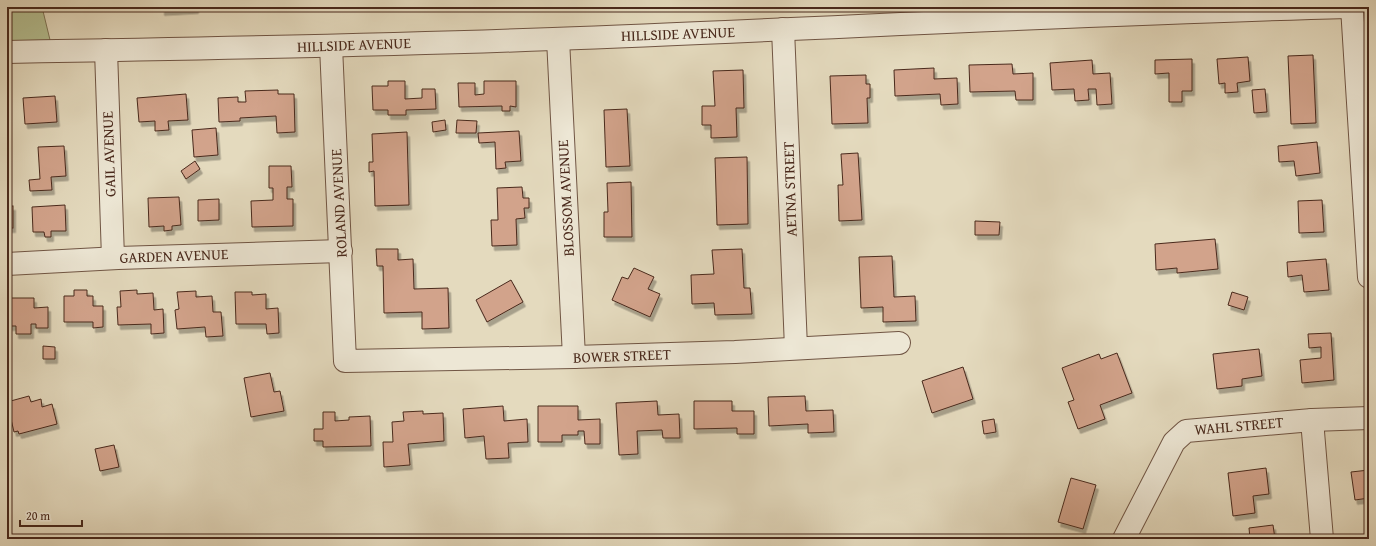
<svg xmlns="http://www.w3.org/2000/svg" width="1376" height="546" font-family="'Gentium Book Plus',serif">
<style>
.green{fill:#b5bf91;stroke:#7f7456}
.building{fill:#d2a38b;stroke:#49291c;filter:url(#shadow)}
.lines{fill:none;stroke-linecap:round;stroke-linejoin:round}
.minor-casing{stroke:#705544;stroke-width:24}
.minor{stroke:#ede7d5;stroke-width:22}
.labels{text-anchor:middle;stroke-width:3;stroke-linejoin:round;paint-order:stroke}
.street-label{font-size:15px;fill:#49291c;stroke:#ede7d5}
</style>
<defs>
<filter id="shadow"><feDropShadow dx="2.5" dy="4.5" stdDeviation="0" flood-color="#0004"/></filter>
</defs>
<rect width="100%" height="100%" fill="#e4dabe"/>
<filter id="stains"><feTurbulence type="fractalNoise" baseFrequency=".005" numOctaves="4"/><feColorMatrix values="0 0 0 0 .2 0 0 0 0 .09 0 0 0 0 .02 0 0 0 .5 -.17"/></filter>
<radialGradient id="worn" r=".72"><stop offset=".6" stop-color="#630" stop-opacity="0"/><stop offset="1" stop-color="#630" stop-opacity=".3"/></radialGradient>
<path class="green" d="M7 7H42L51 44 7 40Z"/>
<g class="building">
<path d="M162 7H196V9L162 11Z"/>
<path d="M1313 55 1316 123 1291 124 1288 56Z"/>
<path d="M1248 57 1250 81 1237 83 1238 92 1225 93V83L1219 84 1217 59Z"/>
<path d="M1192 59V91H1182V102H1169V73L1155 74V60Z"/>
<path d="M1092 60 1093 74 1110 73 1112 104 1097 105 1096 89H1088L1089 100 1075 101 1074 89 1052 90 1050 63Z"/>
<path d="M1012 64 1013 74 1033 73V100H1016L1015 91 970 92 969 65Z"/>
<path d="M934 68V79L957 78 958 104 941 105 940 94 895 96 894 70Z"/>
<path d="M743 70 744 108H736L737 137 711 138V125H702V106H715L713 71Z"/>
<path d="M866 75V84H870V98H867L868 123 832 124 830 76Z"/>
<path d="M388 81H405V99L422 98V89H435L436 109 406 110V115H388V110H373L372 86H388Z"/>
<path d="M484 81H516V107L510 106V111H502V106L459 107 458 83H475V95L484 94Z"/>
<path d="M1265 89 1267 112 1254 113 1252 90Z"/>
<path d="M278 90V94H294L295 132 277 133 276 116 240 118V121L219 122 218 98 238 97V102H246L245 91Z"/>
<path d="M186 94 188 120 168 121 169 130 155 131V121L139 122 137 98Z"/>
<path d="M55 96 57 122 25 124 23 98Z"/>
<path d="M627 109 630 166 606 167 604 110Z"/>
<path d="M445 120 446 130 433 132 432 122Z"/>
<path d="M457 120 477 121 476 133H456Z"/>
<path d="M216 128 218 155 194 157 192 130Z"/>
<path d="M519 131 521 161 505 162 506 168 496 169 495 142 479 143 478 133Z"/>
<path d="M407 132 409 205 375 206 374 171 369 172V162H373L372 134Z"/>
<path d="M1317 142 1320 173 1296 176 1294 161 1279 162 1278 146Z"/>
<path d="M64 146 66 176 51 177 52 190 30 191 29 180 40 179 38 147Z"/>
<path d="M858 153 862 220 839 221 838 185H843L841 154Z"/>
<path d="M747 157 748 224 717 225 715 158Z"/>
<path d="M195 161 200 169 186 179 181 171Z"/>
<path d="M269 166H291L292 187H287V199H293V226L252 227 251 201 273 200V188H269Z"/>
<path d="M631 182 632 237H604V212H608L607 183Z"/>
<path d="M522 187 523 198H529V208H524L525 218 516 219 517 245 492 246 491 220H498L497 188Z"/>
<path d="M179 197 181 225 172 226V230L164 231V226L149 227 148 198Z"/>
<path d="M219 199V220L198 221V200Z"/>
<path d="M1322 200 1324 232 1299 233 1298 201Z"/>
<path d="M65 205 66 231H51V237H45L44 232H33L32 207Z"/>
<rect x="7" y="206" width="6" height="22"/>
<path d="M975 221 1000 222 999 235H975Z"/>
<path d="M1215 239 1218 269 1177 273V268L1156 270 1155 244Z"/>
<path d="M376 249H398V260L413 259 414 289 448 288 449 328 422 329V312L384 313 383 266H377Z"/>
<path d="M742 249 744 288H750L752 314 715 315 714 303 692 304 691 275 714 274 712 250Z"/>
<path d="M892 256 894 297 915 296 916 321 883 322V307L861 308 859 257Z"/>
<path d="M1326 259 1329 290 1304 292 1302 275 1288 277 1287 262Z"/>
<path d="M634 268 654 277 648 289 660 294 650 317 612 300 622 277 628 279Z"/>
<path d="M511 280 523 302 487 322 476 300Z"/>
<path d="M74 290H87V296H93V306H103V327L93 328V322H64V296H74Z"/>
<path d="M137 290V294L153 293 154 310 163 309 164 333 151 334V324L118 325 117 307H121L120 291Z"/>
<path d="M196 291V297L212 296 213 312H221L223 336 206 337 205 327 177 329 175 310 179 309 177 292Z"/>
<path d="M235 292H252V295L266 294V309L278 308 279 333 267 334 266 324H236Z"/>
<path d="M1232 292 1248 297 1244 310 1228 305Z"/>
<path d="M7 298H34V308L48 307V328H36V324H31V334H16V326H7Z"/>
<path d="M1331 333 1334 380 1302 383 1300 360 1321 358V347L1309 348 1308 334Z"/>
<path d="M43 346 55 347V359H43Z"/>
<path d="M1259 349 1262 376 1242 379V386L1217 389 1213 354Z"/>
<path d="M1117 353 1132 393 1100 405 1105 419 1078 429 1068 402 1074 400 1062 368 1099 354 1101 359Z"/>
<path d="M963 367 973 399 932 413 922 381Z"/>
<path d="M270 373 274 392 280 391 284 411 251 417 244 378Z"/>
<path d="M29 396 31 402 41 399 42 407 52 404 57 424 19 434 18 431 14 432 7 402Z"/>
<path d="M805 396 806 411 833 410 834 432 808 433V424L769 426 768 397Z"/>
<path d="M657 401 658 415 679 414 680 438H663L662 430 637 431 638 454 619 455 616 403Z"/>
<path d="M694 401H732V411H754V434H737V428L694 429Z"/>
<path d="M503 406 504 421 527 419 528 442 508 443 509 458 486 459 484 436 465 438 463 409Z"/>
<path d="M538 406H578V420L600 419V444H585L584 431H578V435H562V442H538Z"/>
<path d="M423 411V414L443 413 444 441 408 444 410 465 384 467 383 442H393L392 422 404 421 403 412Z"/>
<path d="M323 412H335V421L349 420V417L370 416 371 446 323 447V441H314V429H323Z"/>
<path d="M994 419 996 432 984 434 982 421Z"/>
<path d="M114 445 119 467 100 471 95 449Z"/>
<path d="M1266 468 1269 494 1253 496 1255 513 1233 516 1228 473Z"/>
<path d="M1369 470V498L1355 500 1351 472Z"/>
<path d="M1071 478 1096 485 1083 529 1058 522Z"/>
<path d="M1273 525 1275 539H1250L1249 528Z"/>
</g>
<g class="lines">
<defs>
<g id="minor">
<path d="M1352 7 1369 277"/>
<path d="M783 29 796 348"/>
<path d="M558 39 574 357"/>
<path d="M331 46 345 361 574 357 735 352 899 343"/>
<path d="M106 50 113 258"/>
<path d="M7 52C189 49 371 46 553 39 818 29 1083 14 1348 7"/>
<path d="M7 264 118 258 341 251"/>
<path d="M1312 420 1322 539"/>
<path d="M1124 539 1174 442 1186 431 1312 420 1369 418"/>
</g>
</defs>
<use href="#minor" class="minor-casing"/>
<use href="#minor" class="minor"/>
</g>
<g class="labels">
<g class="street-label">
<text transform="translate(678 34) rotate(-2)" y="5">HILLSIDE AVENUE</text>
<text transform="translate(354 45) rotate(-2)" y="5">HILLSIDE AVENUE</text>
<text transform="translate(109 154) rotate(-92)" y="5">GAIL AVENUE</text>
<text transform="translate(790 189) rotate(-92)" y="5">AETNA STREET</text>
<text transform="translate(566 198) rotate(-93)" y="5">BLOSSOM AVENUE</text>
<text transform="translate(339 203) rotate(-93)" y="5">ROLAND AVENUE</text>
<text transform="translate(174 256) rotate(-2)" y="5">GARDEN AVENUE</text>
<text transform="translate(622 356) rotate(-2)" y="5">BOWER STREET</text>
<text transform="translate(1239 426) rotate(-5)" y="5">WAHL STREET</text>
</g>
</g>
<rect width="1376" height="546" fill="none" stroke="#e4dabe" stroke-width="24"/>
<rect x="8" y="8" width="1360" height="530" fill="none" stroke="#49291c" stroke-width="2"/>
<rect x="12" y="12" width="1352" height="522" fill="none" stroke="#49291c"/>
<path d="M20 520v6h62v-6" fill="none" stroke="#49291c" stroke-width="2"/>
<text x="26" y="520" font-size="12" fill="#49291c" stroke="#ede7d5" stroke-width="3" paint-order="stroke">20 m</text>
<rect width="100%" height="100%" filter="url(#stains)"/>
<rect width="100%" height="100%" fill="url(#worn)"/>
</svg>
